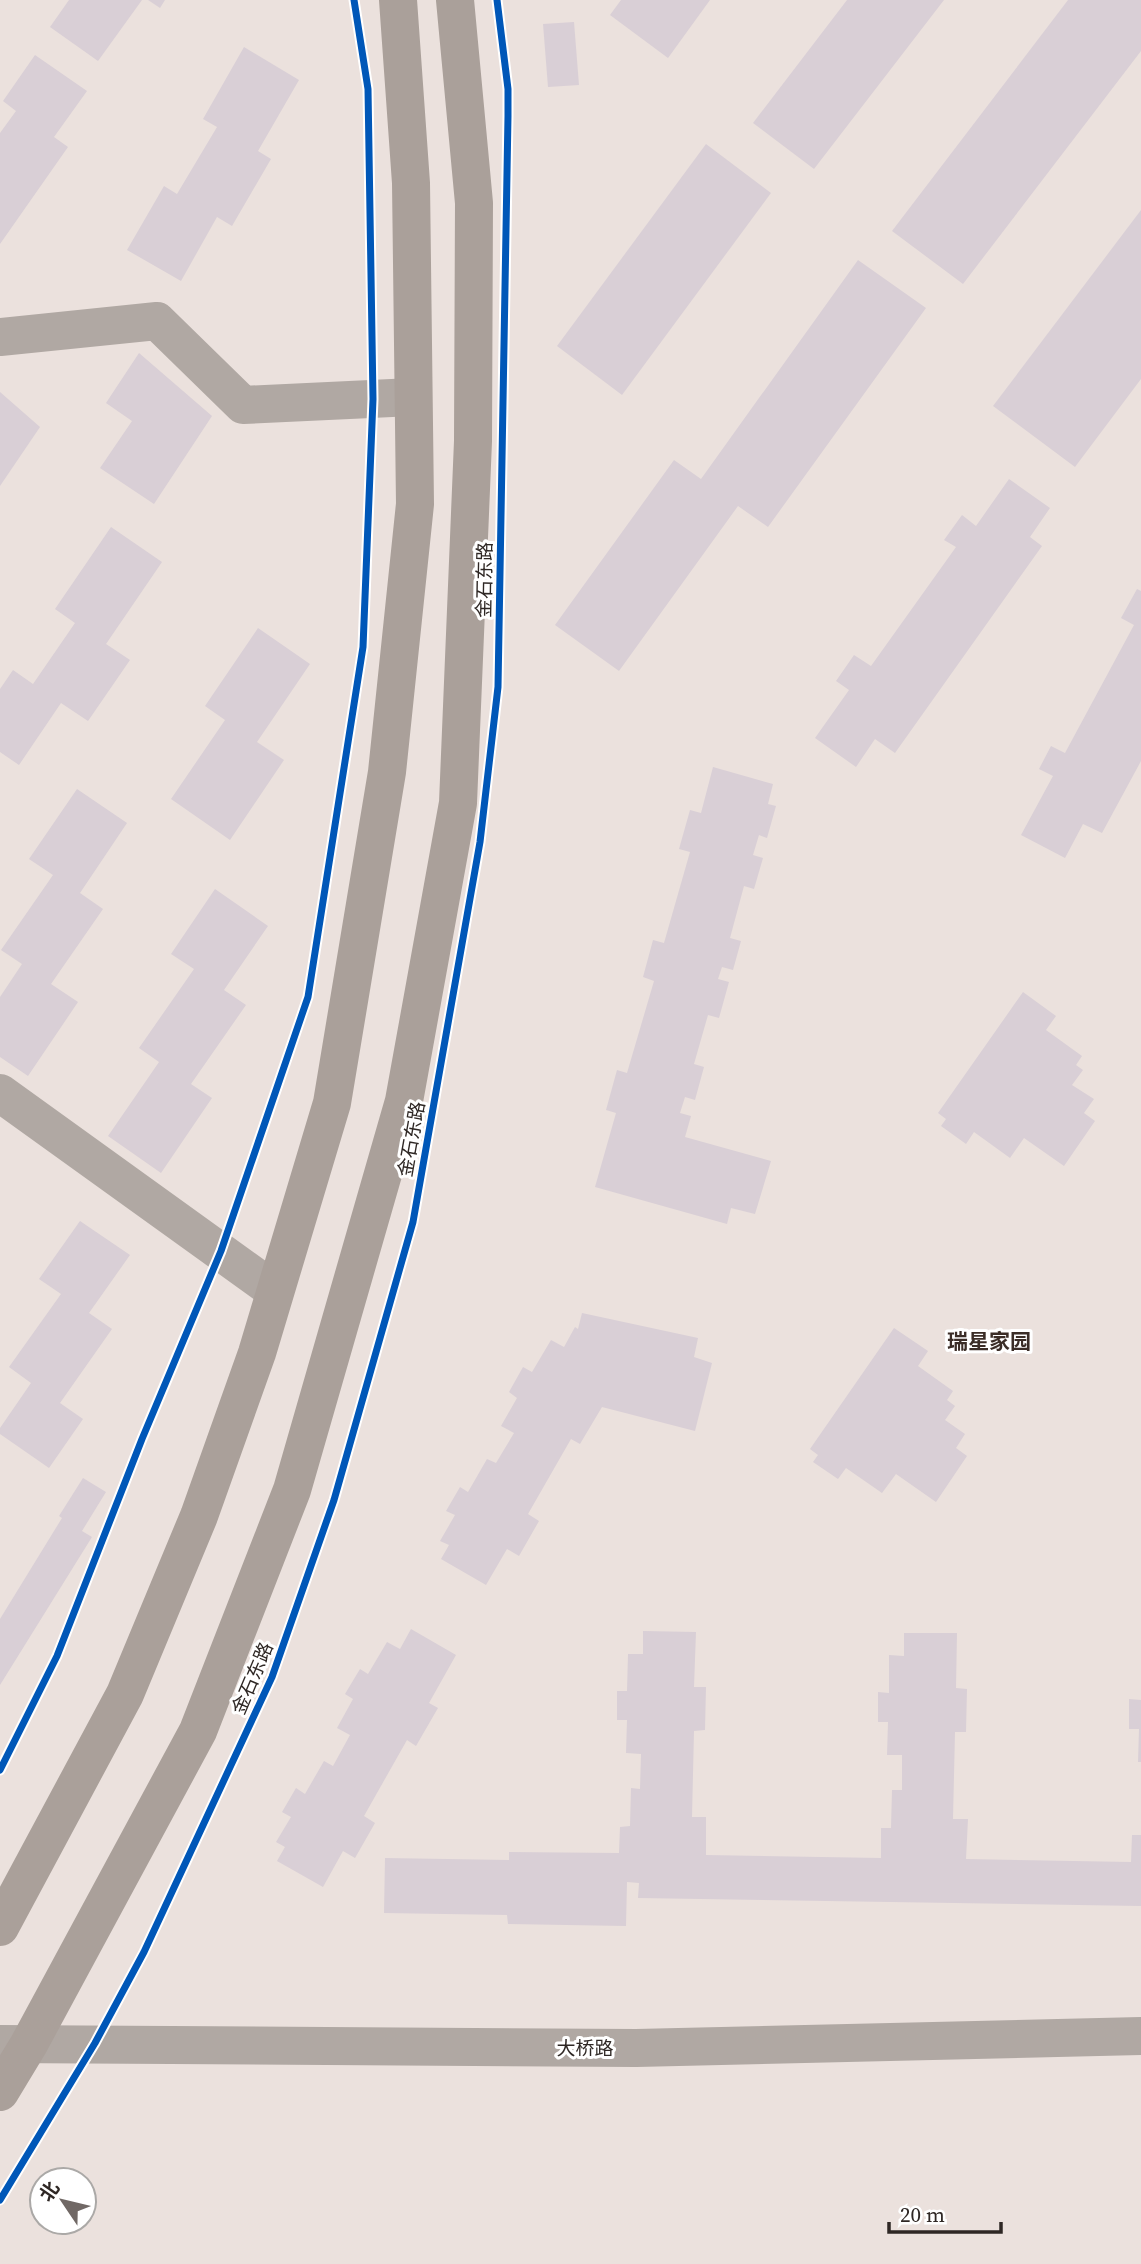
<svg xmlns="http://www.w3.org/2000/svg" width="1141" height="2264" font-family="'Source Serif 4','Noto Sans SC',serif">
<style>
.building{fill:#d9cfd6}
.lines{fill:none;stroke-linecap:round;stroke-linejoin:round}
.minor{stroke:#b0a8a3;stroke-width:38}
.major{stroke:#aaa09a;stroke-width:38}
.cycleway-casing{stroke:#fff;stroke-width:11}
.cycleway{stroke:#0057b8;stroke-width:7}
.labels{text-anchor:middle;stroke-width:6;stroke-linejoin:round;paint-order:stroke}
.street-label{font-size:19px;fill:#2e2724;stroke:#fff}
.neighbourhood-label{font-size:21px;font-weight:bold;fill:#3b2d27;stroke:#fff}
</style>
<rect width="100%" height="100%" fill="#ebe1dd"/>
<g class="building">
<path d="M69 0H142L98 61 50 27Z"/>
<path d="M148 0H165L160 8Z"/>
<path d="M621 0H710L668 58 610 15Z"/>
<path d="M847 0H944L814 169 753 123Z"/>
<path d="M1068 0H1141V51L963 284 892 231Z"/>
<path d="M574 22 579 85 548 87 543 24Z"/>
<path d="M244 47 299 80 258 151 271 159 232 226 217 217 181 281 127 250 164 186 177 194 217 127 203 119Z"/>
<path d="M35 55 87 91 54 137 68 147 0 244V133L16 111 3 101Z"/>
<path d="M706 144 771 193 622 395 557 346Z"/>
<path d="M1141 210V379L1075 467 993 406Z"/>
<path d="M858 260 926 308 768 527 738 506 619 671 555 625 674 460 701 479Z"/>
<path d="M139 353 212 416 154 504 100 468 132 421 106 403Z"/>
<path d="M0 392 40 427 0 486Z"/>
<path d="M1009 479 1050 508 1030 537 1042 546 895 753 875 739 856 767 815 738 849 690 836 681 854 655 871 666 956 547 944 540 962 515 976 526Z"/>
<path d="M111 527 162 562 106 644 130 660 88 721 61 703 19 765 0 752V689L13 670 33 684 75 623 55 609Z"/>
<path d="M1137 589 1141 591V761L1102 833 1083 824 1065 858 1021 835 1053 776 1039 769 1051 746 1065 753 1134 625 1121 618Z"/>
<path d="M258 628 310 664 257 742 284 760 230 840 171 799 225 720 205 706Z"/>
<path d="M713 767 773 784 768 804 776 806 767 838 759 835 753 855 763 858 754 889 744 886 730 938 741 941 733 970 722 967 718 979 729 982 719 1018 708 1015 694 1064 704 1067 695 1100 685 1097 680 1113 691 1116 685 1137 771 1161 755 1214 731 1208 727 1224 595 1187 616 1113 606 1110 617 1070 627 1073 654 981 643 977 653 940 664 943 690 852 679 849 690 810 701 813Z"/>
<path d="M77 789 127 823 80 893 103 909 51 984 78 1002 28 1076 0 1057V997L22 964 1 950 53 875 29 859Z"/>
<path d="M215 889 268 926 224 990 246 1005 191 1084 212 1098 161 1173 108 1136 159 1062 139 1048 194 969 171 954Z"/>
<path d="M1023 992 1056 1016 1046 1030 1082 1056 1076 1065 1083 1070 1072 1085 1094 1099 1084 1113 1095 1121 1064 1166 1024 1138 1010 1158 974 1132 966 1144 941 1126 946 1119 938 1113Z"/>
<path d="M80 1221 130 1255 89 1313 112 1329 60 1403 83 1419 49 1468 0 1434V1428L31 1383 9 1367 61 1294 39 1279Z"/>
<path d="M582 1313 698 1338 694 1357 712 1363 695 1431 602 1407 580 1444 571 1439 528 1514 539 1521 519 1556 507 1549 486 1585 441 1559 449 1545 440 1541 455 1515 446 1511 460 1487 468 1492 487 1459 496 1463 514 1433 501 1426 517 1398 509 1392 523 1367 532 1372 551 1340 564 1347 575 1327 578 1329Z"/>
<path d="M894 1328 928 1351 918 1366 953 1391 947 1400 955 1406 945 1420 965 1434 956 1448 967 1456 936 1502 896 1474 882 1493 846 1468 838 1479 813 1462 818 1455 810 1449Z"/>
<path d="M83 1478 106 1492 82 1531 92 1537 0 1685V1619L62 1518 59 1516Z"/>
<path d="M411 1629 456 1655 429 1703 438 1708 416 1746 407 1740 364 1816 375 1823 355 1858 343 1851 323 1887 277 1861 285 1847 276 1842 291 1817 282 1812 296 1788 305 1794 324 1761 333 1766 350 1735 337 1728 353 1699 345 1694 360 1669 368 1674 387 1642 400 1649Z"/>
<path d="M643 1631 696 1632 694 1687H706L705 1730 694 1731 692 1817H706V1855L881 1858V1828H891L892 1790H902V1755H887L888 1722H878V1692L889 1693V1655L904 1656V1633H957L956 1688 967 1689 966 1732H955L953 1819H968L966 1859 1131 1862 1132 1835H1141V1906L638 1898 639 1883 627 1882 626 1926 508 1924 507 1915 384 1913 385 1858 509 1860V1852L619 1853 620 1827 630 1826 631 1788 640 1789 641 1754 626 1753 627 1720H617V1691H627L628 1654H643Z"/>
<path d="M1129 1699 1141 1700V1762H1138L1139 1729H1129Z"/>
</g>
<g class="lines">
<g class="minor">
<path d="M0 337 157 321 243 405 413 397"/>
<path d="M0 1093 275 1291"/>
<path d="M0 2044 636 2048 1141 2036"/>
</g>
<g class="major">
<path d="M0 1927 125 1694 199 1516 257 1353 332 1103 387 772 415 504 411 183 398 0"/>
<path d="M0 2092 29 2044 198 1731 292 1490 404 1101 458 803 473 441 474 203 455 0"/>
</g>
<defs>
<g id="cycleway">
<path d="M0 1770 57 1656 142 1439 221 1251 308 997 363 647 373 399 368 89 354 0"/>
<path d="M0 2200 95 2043 144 1952 272 1677 334 1500 413 1222 480 842 498 687 508 116V89L497 0"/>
</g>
</defs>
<use href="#cycleway" class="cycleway-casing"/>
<use href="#cycleway" class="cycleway"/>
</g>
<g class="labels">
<g class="street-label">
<text transform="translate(484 580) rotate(-89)" y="7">金石东路</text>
<text transform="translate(411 1139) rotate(-80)" y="7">金石东路</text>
<text transform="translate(252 1678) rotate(-67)" y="7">金石东路</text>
<text x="585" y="2055">大桥路</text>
</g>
<g class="neighbourhood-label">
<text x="989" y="1349">瑞星家园</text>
</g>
</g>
<g transform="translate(63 2201) rotate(305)"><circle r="33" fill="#ffffff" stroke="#aba9a7" stroke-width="2"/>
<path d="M0-5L12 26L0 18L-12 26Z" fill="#706865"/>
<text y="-10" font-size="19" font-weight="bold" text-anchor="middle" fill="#2e2724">北</text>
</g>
<path d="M889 2222v10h112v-10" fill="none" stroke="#2e2724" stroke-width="3.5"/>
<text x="900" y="2222" font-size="21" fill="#2e2724" stroke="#ffffff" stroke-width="5" paint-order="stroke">20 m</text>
</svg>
